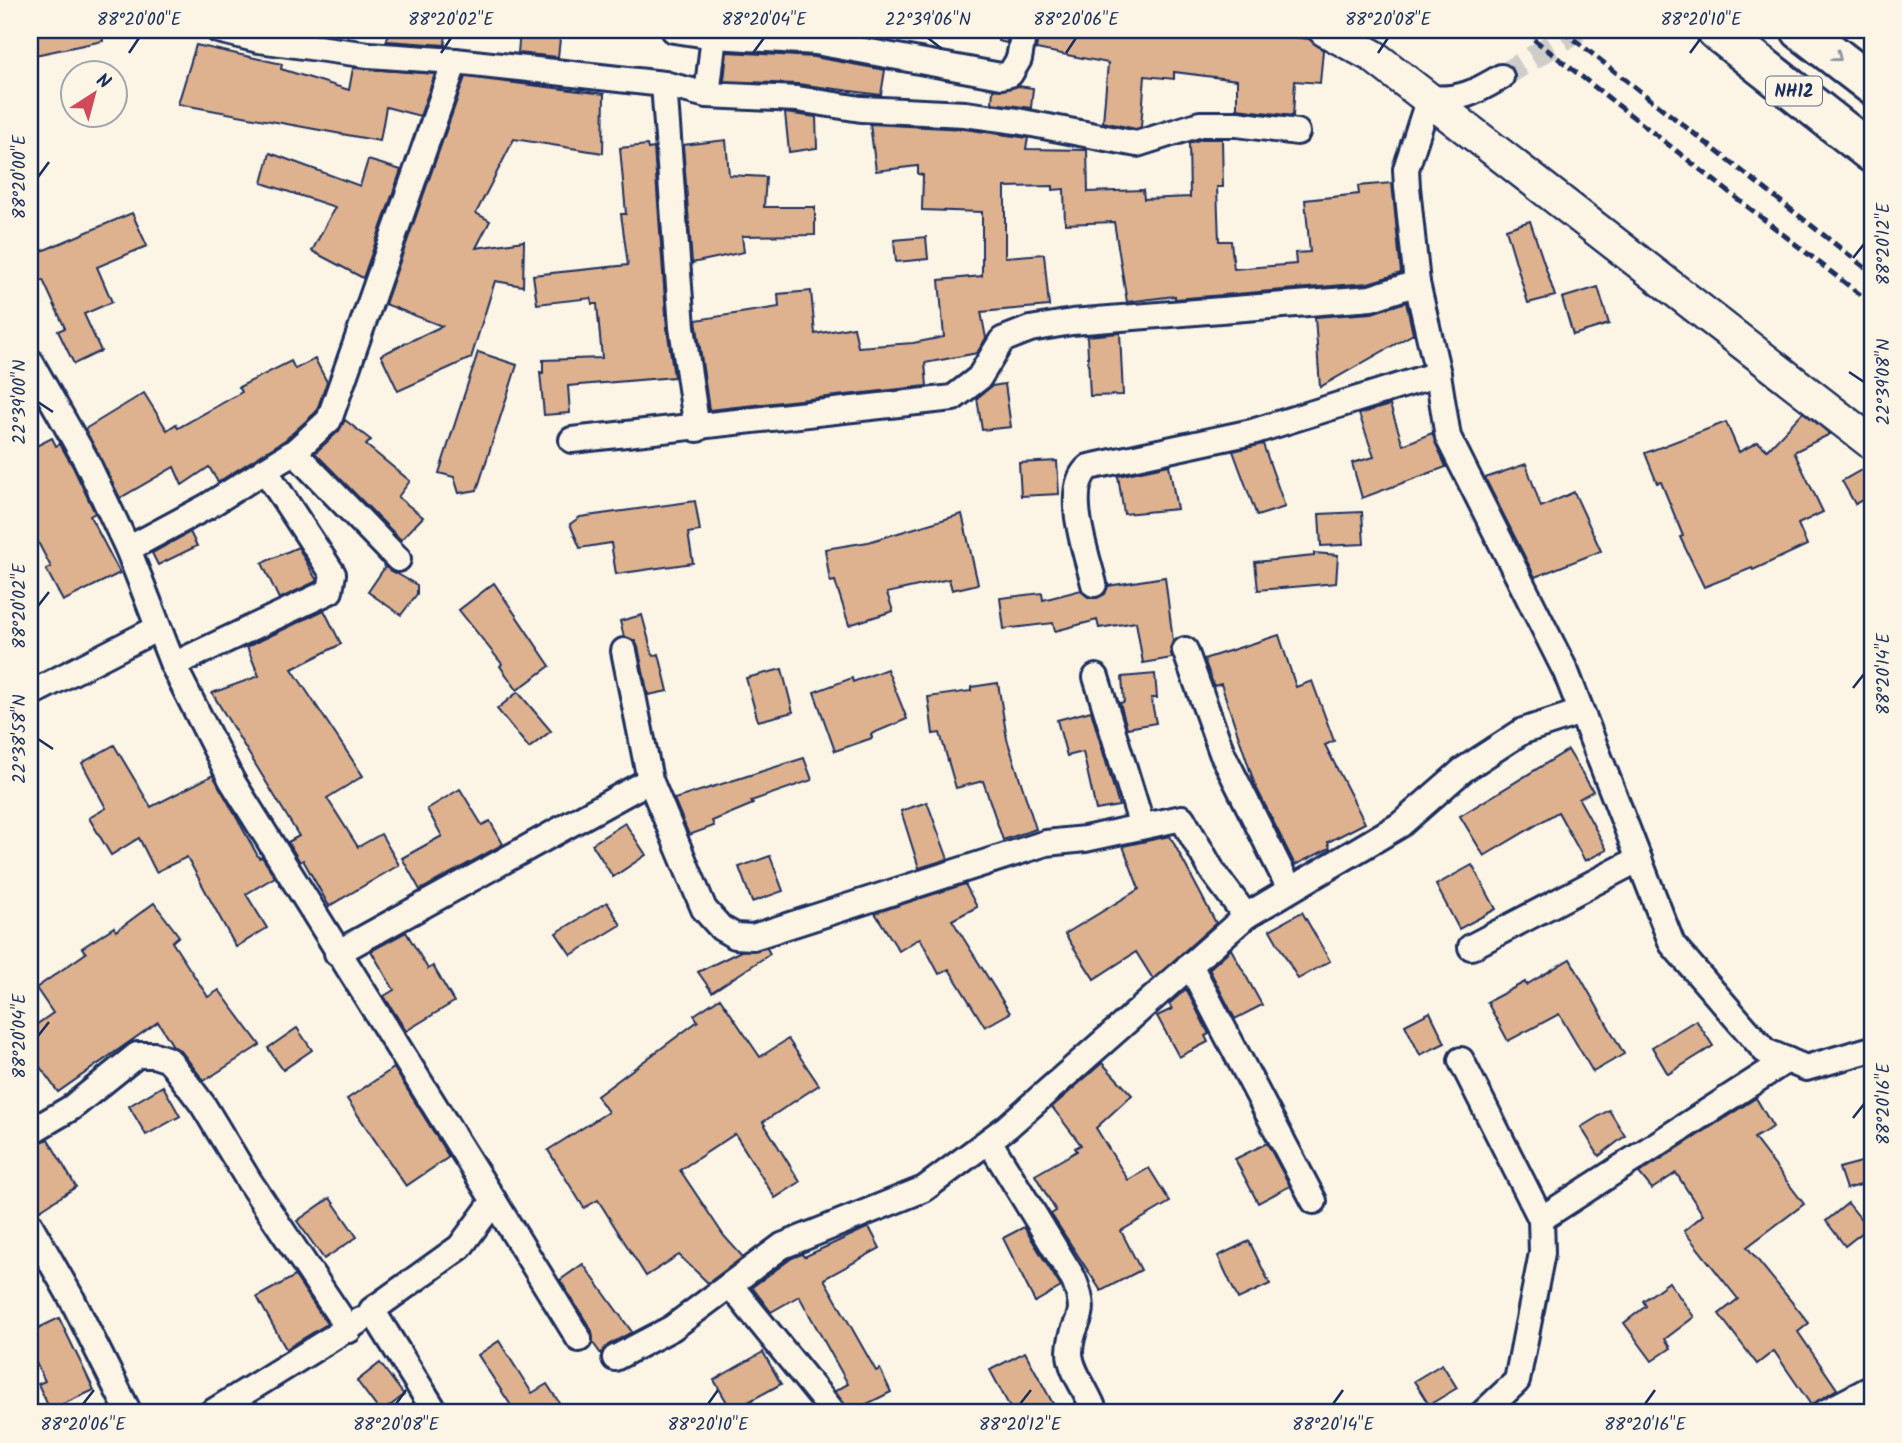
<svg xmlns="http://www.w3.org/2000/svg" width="1902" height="1443" font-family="Kalam,sans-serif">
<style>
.building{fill:#deb28f;stroke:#1b2f5e;stroke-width:2}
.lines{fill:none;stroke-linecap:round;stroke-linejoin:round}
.minor-tunnel{stroke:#cfcdca;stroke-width:24;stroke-dasharray:24 12;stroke-linecap:butt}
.minor-casing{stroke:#1b2f5e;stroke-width:30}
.tertiary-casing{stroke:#1b2f5e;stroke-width:37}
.motorway-casing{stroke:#1b2f5e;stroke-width:44}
.minor{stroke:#fcf5e5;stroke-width:24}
.tertiary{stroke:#fcf5e5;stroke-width:32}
.motorway{stroke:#fcf5e5;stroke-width:38}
.rail{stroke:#1b2f5e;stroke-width:5;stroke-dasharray:10 5;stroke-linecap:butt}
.oneway{stroke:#8c92a2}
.ticks{fill:none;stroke:#1b2f5e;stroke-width:2.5}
.labels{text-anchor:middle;stroke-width:7;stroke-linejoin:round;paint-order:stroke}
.shield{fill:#fcf5e5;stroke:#5e6a86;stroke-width:2}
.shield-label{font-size:18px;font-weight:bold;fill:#1b2f5e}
.neatline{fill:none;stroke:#1b2f5e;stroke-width:2.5}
.ticks-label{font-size:18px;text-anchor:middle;fill:#1b2f5e}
</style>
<rect width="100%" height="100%" fill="#fcf5e5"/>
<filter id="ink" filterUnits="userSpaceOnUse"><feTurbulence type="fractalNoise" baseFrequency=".0143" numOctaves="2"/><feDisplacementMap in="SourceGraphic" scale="14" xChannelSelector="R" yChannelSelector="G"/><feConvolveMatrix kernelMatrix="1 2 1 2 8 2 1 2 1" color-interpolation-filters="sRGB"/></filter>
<g filter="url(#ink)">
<g class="building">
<path d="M30 30H102L103 41 30 56Z"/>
<path d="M388 30H446L445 45 387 41Z"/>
<path d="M520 30H561L558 57 518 53Z"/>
<path d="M848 30H891L890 40 848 33Z"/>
<path d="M999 30H1009L1007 43 998 41Z"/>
<path d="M1039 30H1241L1309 39 1323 50 1320 83 1295 81 1293 116 1237 109V80L1174 72V79L1145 76 1141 127 1136 129 1103 122 1108 63 1036 49Z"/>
<path d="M196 45 282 64 281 69 349 90 353 68 435 74 420 116 386 107 380 141 178 104Z"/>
<path d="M727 52 814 57 885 70 881 95 798 84 724 81Z"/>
<path d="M465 77 604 94 603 153 514 139 476 213 490 221 476 248 524 241 523 286 495 281 471 358 398 391 381 355 442 326 385 304Z"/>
<path d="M1018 86 1033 88 1031 108 992 103 993 90Z"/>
<path d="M785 113 816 117 817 148 789 152Z"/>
<path d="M870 124 964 129 1028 138 1026 149 1087 150 1088 192 1143 190 1144 199 1190 197 1189 143 1202 139H1222L1223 187H1217L1219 241H1231L1234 269 1296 264 1295 253 1310 252 1305 200 1359 194 1358 186 1392 183 1401 273 1368 283 1175 299V296L1127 302 1114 222 1065 224 1064 189 1053 190V186L1005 187V257L1044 254 1049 306 981 312 986 338 977 353 925 363 927 386 709 410 696 320 779 307 778 294 811 291 815 334 854 327 858 347 913 343 944 337 939 280 982 276V212L922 210 923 175 918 174V166L876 171Z"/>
<path d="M726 140 729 175 766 177 764 207H815V235L742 236 744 252 692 263 683 145Z"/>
<path d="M647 145 648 149 654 148 667 328 674 377 568 386 570 413 544 415 540 372 543 373V360L602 358 597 304H592L591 298 537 304 533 275 628 265 621 214H626L620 148Z"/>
<path d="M270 153 360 186 368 160 401 170 363 278 312 251 335 207 262 183Z"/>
<path d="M132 213 147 246 97 267 112 302 84 314 101 351 74 364 58 331 65 328 43 280 30 286V256Z"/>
<path d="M1530 221 1555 296 1528 303 1506 229Z"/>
<path d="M926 237 928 259 896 262 894 240Z"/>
<path d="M1598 287 1609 324 1573 335 1562 298Z"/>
<path d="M1406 302 1413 334 1320 387 1315 317 1372 313Z"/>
<path d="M1120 333 1123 395 1090 396 1087 336Z"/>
<path d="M478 352 517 365 477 490 459 493 454 477 439 473Z"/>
<path d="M315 359 327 382 316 412 285 440 218 482 209 467 182 485 174 467 120 498 85 429 144 393 167 430 176 424 178 428 242 392 239 387 291 361 295 369Z"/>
<path d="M1005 384 1011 427 982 430 977 398 992 386Z"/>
<path d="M1390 405 1403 445 1432 433 1446 467 1362 498 1352 463 1374 457 1359 414Z"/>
<path d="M1803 412 1830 434 1794 452 1823 512 1798 524 1807 545 1753 570 1752 568 1704 587 1680 537 1683 536 1661 482 1657 483 1645 453 1726 422 1739 452 1758 442 1767 450Z"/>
<path d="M345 420 371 440 366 445 410 481 398 497 423 517 401 540 315 453 339 431Z"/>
<path d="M52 438 56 446 60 444 73 467 95 513 90 516 120 573 63 601 46 569 51 567 30 527V449Z"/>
<path d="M1263 444 1285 507 1257 516 1233 451Z"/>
<path d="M1057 461 1059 494 1021 496 1019 463Z"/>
<path d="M1526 464 1541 507 1574 492 1601 551 1535 577 1485 478Z"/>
<path d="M1872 464V495L1855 504 1842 481Z"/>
<path d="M1169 465 1177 509 1124 514 1118 476Z"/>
<path d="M695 501 700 531 688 533 693 563 616 574 611 543 580 548 570 524 580 517Z"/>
<path d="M1362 512 1364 544 1321 546 1319 514Z"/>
<path d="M962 514 978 584 952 590 949 579 887 593 893 611 849 625 835 581 830 582 825 549 868 542Z"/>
<path d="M190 532 197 546 158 565 152 553Z"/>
<path d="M298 547 317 581 279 599 262 563Z"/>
<path d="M1314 553 1338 555 1336 583 1258 590 1255 562 1314 556Z"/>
<path d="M385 567 417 585V594L401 615 368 592Z"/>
<path d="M1165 577 1173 641 1170 648 1172 658 1143 663 1136 622 1099 628 1097 620 1055 631 1053 623 1004 629 1000 598 1042 593 1043 600 1081 590 1089 598H1097L1105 594 1108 586Z"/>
<path d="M494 583 550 666 517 690 500 666 502 664 459 610Z"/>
<path d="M324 610 341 644 292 669 363 776 327 798 358 847 381 834 399 865 329 906 303 860 300 862 288 842 299 836 212 693 259 676 247 647Z"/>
<path d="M642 615 653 656 659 654 668 691 648 695 638 647 635 641 624 637 620 621Z"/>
<path d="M1279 635 1296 687 1312 681 1334 741 1325 745 1365 823 1328 842 1330 848 1295 865 1255 785 1221 684 1214 686 1204 659Z"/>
<path d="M782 669 793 712 758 721 746 678Z"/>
<path d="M887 669 907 719 871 734 872 738 835 751 814 692 852 678 853 682Z"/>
<path d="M1155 674 1157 698H1151L1156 723 1127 728 1120 703 1124 702 1122 677Z"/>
<path d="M998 683 1007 739 1036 829 1003 840 983 781 956 788 940 733 933 734 928 697 971 691V687Z"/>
<path d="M518 692 551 731 529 748 497 709Z"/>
<path d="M1091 711 1119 806 1096 810 1083 752 1067 756 1057 720Z"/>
<path d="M114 745 151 807 213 775 259 858 262 857 275 877 246 894 267 928 236 947 187 857 156 872 139 838 111 855 89 818 106 808 82 763Z"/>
<path d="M1568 750 1593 791 1579 799 1607 850 1585 861 1558 812 1484 856 1460 816Z"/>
<path d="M804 758 812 780 751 801 753 804 712 821 714 826 689 835 674 799Z"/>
<path d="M460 789 482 825 490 821 503 844 420 890 402 858 442 836 427 809Z"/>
<path d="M927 802 948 859 919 868 901 811Z"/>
<path d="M625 823 646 855 613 877 592 844Z"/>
<path d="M1170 836 1216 923 1153 979 1136 952 1094 979 1065 934 1139 889 1123 846Z"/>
<path d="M770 856 783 891 752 902 739 867Z"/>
<path d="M1472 865 1496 909 1459 929 1436 885Z"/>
<path d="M965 884 977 907 952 920 1010 1013 985 1027 949 969 939 974 920 938 899 951 875 913Z"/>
<path d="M607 902 621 925 571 955 556 933Z"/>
<path d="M154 903 179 936 172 942 208 997 219 990 260 1045 204 1081 181 1051 173 1046 158 1022 58 1092 30 1053V1029L53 1013 36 988 86 953 82 948 114 927 116 931Z"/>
<path d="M1302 912 1330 961 1298 979 1270 930Z"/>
<path d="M406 932 428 969 433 966 454 1002 406 1031 384 996 394 990 371 951Z"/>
<path d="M767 948 770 954 712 992 698 972 741 951Z"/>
<path d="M1231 949 1262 1005 1235 1019 1209 969Z"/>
<path d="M1570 959 1624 1054 1593 1072 1559 1014 1508 1041 1487 1002 1525 982 1526 985Z"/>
<path d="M1186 989 1209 1034 1205 1036 1208 1042 1179 1057 1157 1016 1172 1009 1169 1004Z"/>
<path d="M720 998 760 1057 788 1039 819 1085 763 1122 800 1182 775 1198 735 1134 680 1170 724 1236 743 1257 708 1283 679 1255 646 1276 598 1200 584 1208 548 1150 608 1112 597 1096 698 1021 694 1015Z"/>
<path d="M1430 1012 1445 1043 1420 1055 1405 1025Z"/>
<path d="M1696 1020 1713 1046 1668 1074 1652 1047Z"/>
<path d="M297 1028 312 1050 283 1070 268 1048Z"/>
<path d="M1102 1063 1132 1095 1096 1128 1128 1180 1149 1168 1170 1202 1121 1231 1141 1270 1101 1291 1051 1214 1056 1211 1035 1175 1077 1151 1075 1148 1081 1145 1052 1107Z"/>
<path d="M394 1068 449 1157 406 1186 347 1099Z"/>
<path d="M163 1086 180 1116 146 1135 129 1106Z"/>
<path d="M1756 1098 1773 1127 1754 1138 1804 1204 1747 1247 1809 1323 1798 1332 1837 1389 1811 1405 1774 1351 1757 1364 1719 1314 1738 1299 1684 1231 1703 1215 1676 1173 1652 1189 1639 1173Z"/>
<path d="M1609 1110 1625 1136 1599 1156 1581 1127Z"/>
<path d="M48 1139 76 1187 37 1212 30 1210V1147Z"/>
<path d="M1267 1143 1290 1186 1258 1203 1235 1159Z"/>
<path d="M1872 1159V1182L1846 1189 1839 1168Z"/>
<path d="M330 1198 357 1237 324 1259 297 1221Z"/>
<path d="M1848 1203 1868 1228 1845 1246 1826 1221Z"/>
<path d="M869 1227 880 1248 824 1279 876 1371 880 1369 891 1392 849 1413 835 1391 848 1384 799 1296 771 1312 752 1287 792 1258 802 1254 804 1257Z"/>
<path d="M1024 1227 1061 1287 1035 1302 1003 1238Z"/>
<path d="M1249 1241 1270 1284 1238 1299 1218 1256Z"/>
<path d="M583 1264 632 1332 608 1345 601 1354 593 1343 592 1331 560 1280Z"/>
<path d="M295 1276 327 1324 286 1349 257 1297Z"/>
<path d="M1669 1282 1694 1317 1665 1339 1671 1348 1652 1361 1624 1323 1646 1306 1643 1301Z"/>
<path d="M59 1318 94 1390 50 1410 38 1384 45 1381 30 1351V1332Z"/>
<path d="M499 1341 532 1393 547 1384 566 1413H502L512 1407 478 1355Z"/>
<path d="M763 1352 781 1384 732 1411 714 1380Z"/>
<path d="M1025 1352 1058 1413H1013L990 1370Z"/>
<path d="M380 1363 404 1395 381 1413 357 1381Z"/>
<path d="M1442 1364 1457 1388 1429 1405 1414 1381Z"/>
</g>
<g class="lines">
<path class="minor-tunnel" d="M1501 77 1578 30"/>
<defs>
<g id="minor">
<path d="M218 30 259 40 369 55 455 61 664 84 682 327 697 429"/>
<path d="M674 30 714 36 816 42 1001 76 1010 74 1019 59 1024 30"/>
<path d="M1501 77C1476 92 1459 101 1429 98L1406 169 1407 187 1417 283 1438 374 1448 437 1566 672 1672 944 1765 1051 1806 1068 1872 1049"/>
<path d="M664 84 707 95 797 99 861 109 965 114 1017 121 1137 144 1200 124H1237L1297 132"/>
<path d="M707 95 714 36"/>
<path d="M30 361 86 460 128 549 173 665 232 781 494 1201 460 1247 372 1310 436 1413"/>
<path d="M572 440 953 398 979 378 1002 340 1030 329 1072 322 1371 298 1417 283"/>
<path d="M294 452 398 559"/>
<path d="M128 549 208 506 294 452 329 420 455 61"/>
<path d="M1094 584C1087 555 1062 488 1089 467L1252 432 1438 374"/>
<path d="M1185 650 1222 753 1290 889"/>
<path d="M624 651 650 780 704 909 721 928 735 936 753 937 1046 843 1085 839 1182 818 1213 872 1246 916"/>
<path d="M173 665 330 591 333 574 265 470"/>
<path d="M1096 677 1142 826"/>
<path d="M30 694 158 628"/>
<path d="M1471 947 1639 859"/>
<path d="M337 953 650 780"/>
<path d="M1190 965 1314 1201"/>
<path d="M1461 1060 1541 1219 1542 1253 1517 1381 1483 1413"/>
<path d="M30 1132 71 1108 137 1055H154L169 1060 203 1105 249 1181 349 1330"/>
<path d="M989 1141 1073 1278C1092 1323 1071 1316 1070 1352 1070 1372 1090 1394 1095 1413"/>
<path d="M494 1201 579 1339"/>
<path d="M1541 1219 1787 1060"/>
<path d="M30 1225 72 1299 129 1413"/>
<path d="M730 1285 834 1413"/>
<path d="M615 1358 672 1328 782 1246 924 1189 1007 1127 1246 916 1400 825 1463 770 1523 731 1581 712"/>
<path d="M211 1413 361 1320"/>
<path d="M1824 1413 1872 1388"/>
</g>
<path id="tertiary" d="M1325 30 1373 56 1872 443"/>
<g id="motorway">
<path d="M1716 30 1872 153"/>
<path d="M1801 30 1872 85"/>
</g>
</defs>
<use href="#minor" class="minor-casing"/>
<use href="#tertiary" class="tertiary-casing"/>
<use href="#motorway" class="motorway-casing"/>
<use href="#minor" class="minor"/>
<use href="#tertiary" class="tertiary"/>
<use href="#motorway" class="motorway"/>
<g class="rail">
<path d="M1522 30 1872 304"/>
<path d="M1562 30 1872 273"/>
</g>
</g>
<defs><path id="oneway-chevron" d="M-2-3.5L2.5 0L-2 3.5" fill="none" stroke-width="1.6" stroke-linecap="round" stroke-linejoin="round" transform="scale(1.75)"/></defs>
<use class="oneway" href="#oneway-chevron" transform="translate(1837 57) rotate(38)"/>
</g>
<path class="ticks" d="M928 38 942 49M129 53 139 38M441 53 451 38M753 53 764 38M1066 53 1076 38M1378 53 1388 38M1690 53 1701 38M38 177 49 162M1853 258 1864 244M1849 372 1864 382M38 402 53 412M38 606 49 592M1853 688 1864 674M38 739 53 749M38 1036 49 1022M1853 1118 1864 1104M83 1404 94 1390M396 1404 406 1390M708 1404 718 1390M1020 1404 1031 1390M1333 1404 1343 1390M1645 1404 1655 1390"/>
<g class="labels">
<rect class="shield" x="1766" y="76.5" width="56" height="29" rx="5"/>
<g class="shield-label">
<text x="1794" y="97">NH12</text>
</g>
</g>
<rect width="1902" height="1443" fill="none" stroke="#fcf5e5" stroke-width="77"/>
<g transform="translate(94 94) rotate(36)"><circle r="33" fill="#fcf5e5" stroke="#a2a6af" stroke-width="2"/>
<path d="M0-5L12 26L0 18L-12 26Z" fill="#d1495b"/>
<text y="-10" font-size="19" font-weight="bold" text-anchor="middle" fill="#1b2f5e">N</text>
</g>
<rect x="38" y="38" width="1826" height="1366" class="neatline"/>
<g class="ticks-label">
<text x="139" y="25">88°20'00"E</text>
<text x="451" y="25">88°20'02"E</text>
<text x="764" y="25">88°20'04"E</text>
<text x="928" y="25">22°39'06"N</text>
<text x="1076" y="25">88°20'06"E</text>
<text x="1388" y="25">88°20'08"E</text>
<text x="1701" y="25">88°20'10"E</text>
<text transform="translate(19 177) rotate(-90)" y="6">88°20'00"E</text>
<text transform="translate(1883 244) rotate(-90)" y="6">88°20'12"E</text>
<text transform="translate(1883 382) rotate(-90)" y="6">22°39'08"N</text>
<text transform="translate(19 402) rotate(-90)" y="6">22°39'00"N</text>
<text transform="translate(19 606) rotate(-90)" y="6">88°20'02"E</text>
<text transform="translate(1883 674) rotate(-90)" y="6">88°20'14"E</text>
<text transform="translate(19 739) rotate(-90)" y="6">22°38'58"N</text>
<text transform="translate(19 1036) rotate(-90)" y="6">88°20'04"E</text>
<text transform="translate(1883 1104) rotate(-90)" y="6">88°20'16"E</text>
<text x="83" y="1430">88°20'06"E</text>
<text x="396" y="1430">88°20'08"E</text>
<text x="708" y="1430">88°20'10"E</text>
<text x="1020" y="1430">88°20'12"E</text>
<text x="1333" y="1430">88°20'14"E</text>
<text x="1645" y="1430">88°20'16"E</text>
</g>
</svg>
